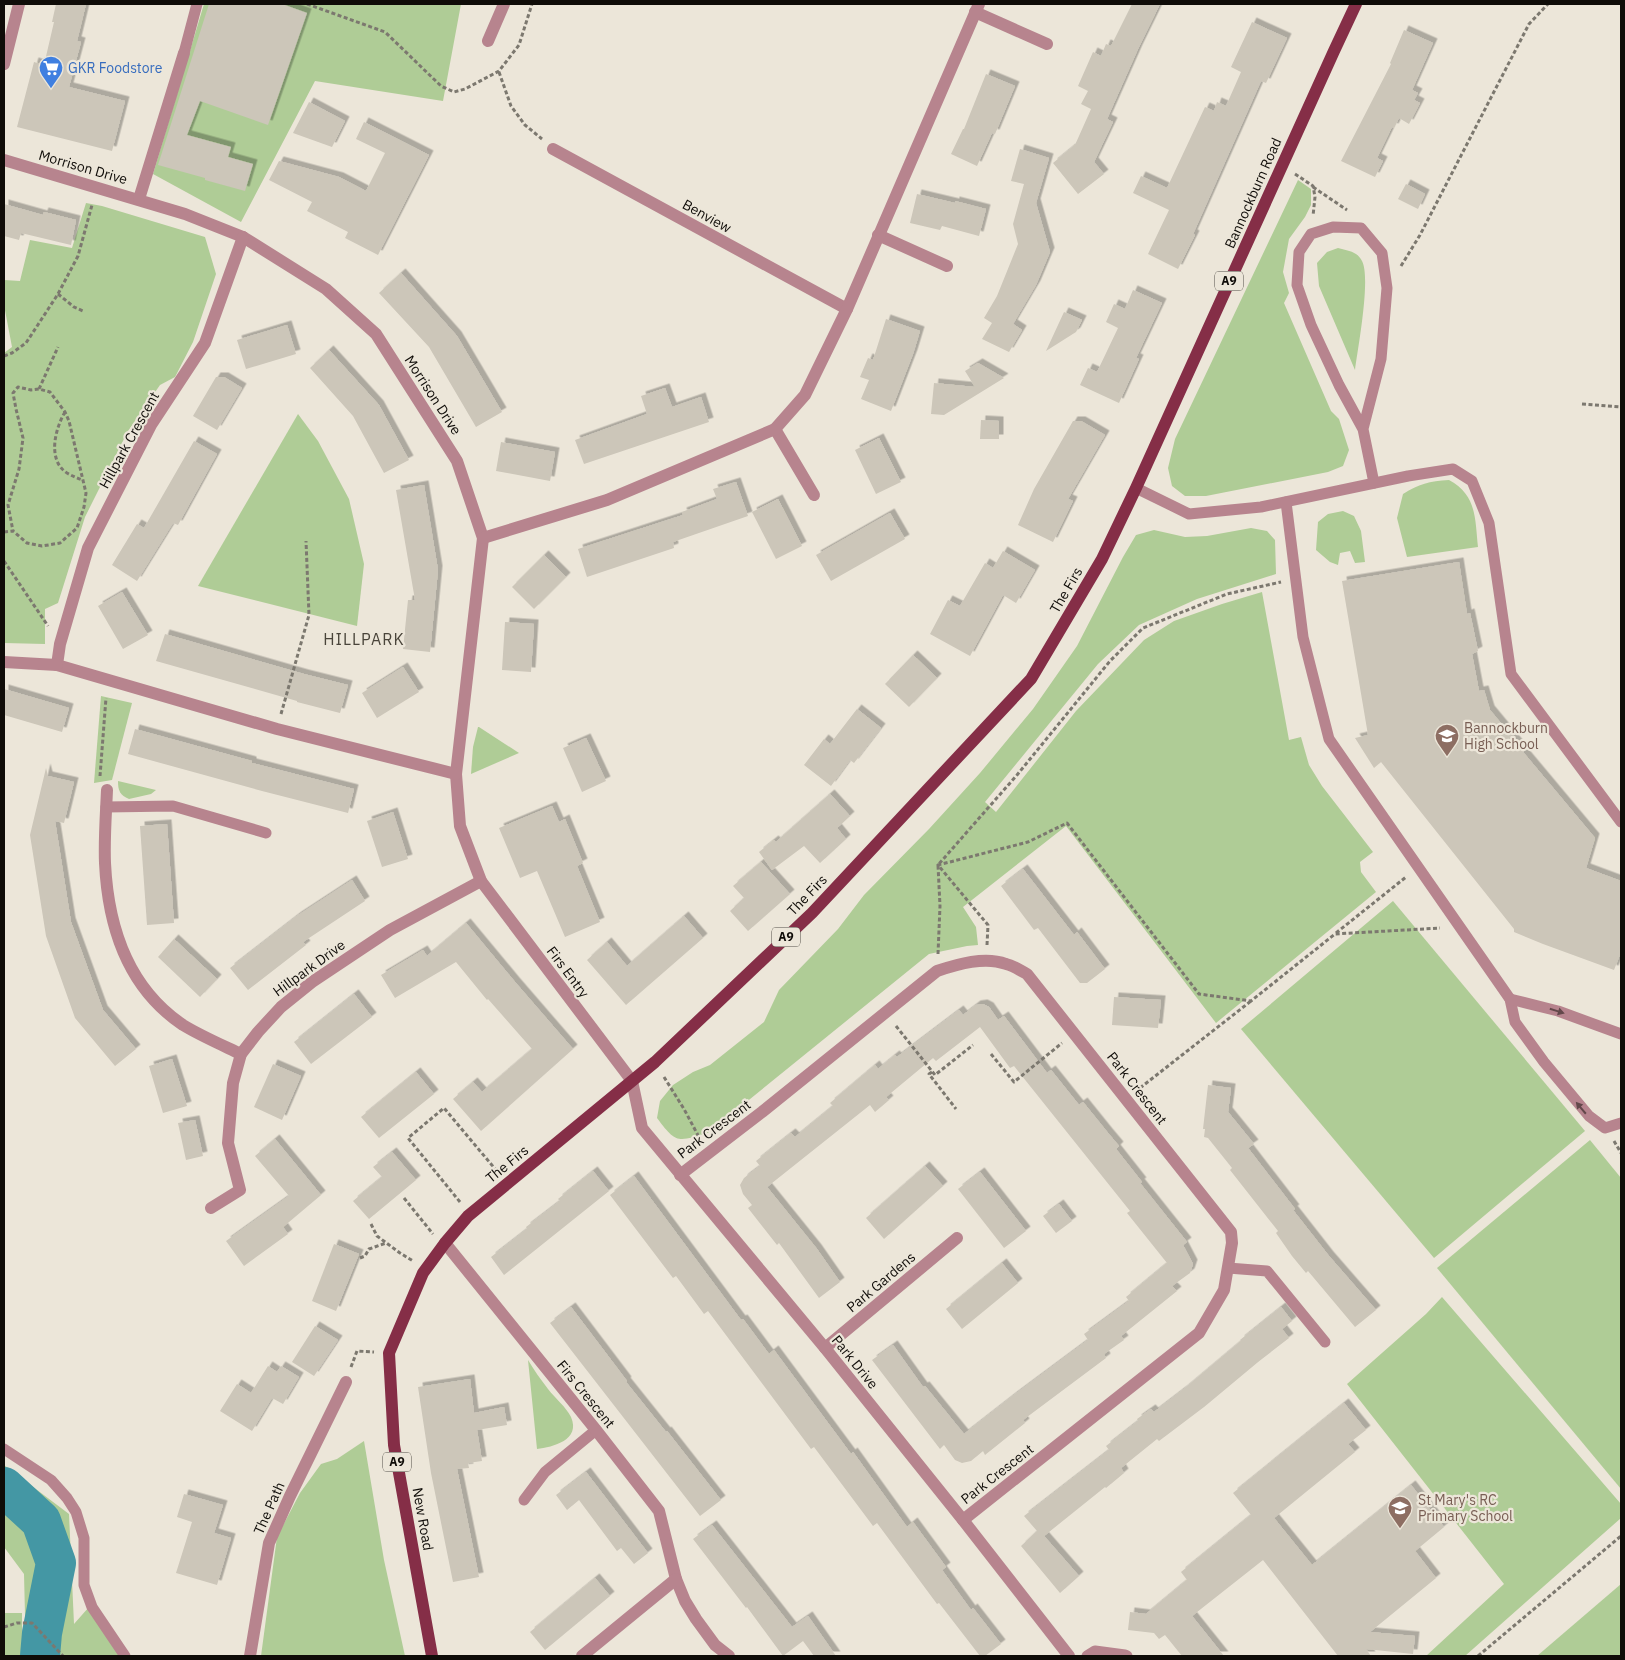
<svg xmlns="http://www.w3.org/2000/svg" width="1625" height="1660" font-family="'IBM Plex Sans',sans-serif">
<style>
.green{fill:#afcc96}
.lines{fill:none;stroke-linecap:round;stroke-linejoin:round}
.river{stroke:#4497a4;stroke-width:40}
.building{fill:#ccc6b9;filter:url(#shadow)}
.path{stroke:#7c786f;stroke-width:3;stroke-dasharray:4 2.5;stroke-linecap:butt}
.service{stroke:#b7848e;stroke-width:11}
.minor{stroke:#b7848e;stroke-width:12}
.primary{stroke:#852e47;stroke-width:12}
.oneway{fill:#63484b}
.labels{text-anchor:middle;stroke-width:4.5;stroke-linejoin:round;paint-order:stroke}
.shield{fill:#ece6d9;stroke:#514d47;stroke-width:1}
.shield-label{font-size:12px;font-weight:bold;fill:#0f0c08}
.shop-label{font-size:14px;fill:#366cbe;stroke:#ece6d9;text-anchor:start}
.street-label{font-size:14px;fill:#0f0c08;stroke:#ece6d9}
.education-label{font-size:14px;fill:#785e54;stroke:#ece6d9;text-anchor:start}
.quarter-label{font-size:16px;letter-spacing:1px;fill:#49443a;stroke:#ece6d9}
</style>
<defs>
<filter id="shadow"><feDropShadow dx="4.5" dy="-4.5" stdDeviation="0" flood-color="#0004"/></filter>
</defs>
<rect width="100%" height="100%" fill="#ece6d9"/>
<g class="green">
<path d="M204 4H461L443 101 315 81 241 222 153 174Z"/>
<path d="M1298 180 1311 189V205L1305 217 1289 239 1283 272 1289 293 1284 303 1331 411 1339 419 1349 450 1343 466 1328 472 1206 496H1185L1172 486 1168 468 1175 439Z"/>
<path d="M86 203 102 206 205 237 216 274 193 342 175 377 160 385 128 431 85 517 58 603 45 609V644L4 643V353L12 347 4 305V280L20 281 30 240 72 248Z"/>
<path d="M1338 248C1348 251 1357 251 1362 261 1371 278 1358 347 1355 370L1319 286 1317 263 1327 252Z"/>
<path d="M298 414 318 441 349 499 364 564 357 626 198 586Z"/>
<path d="M1449 480C1477 495 1475 519 1478 547L1407 557 1397 518 1403 494C1419 484 1429 481 1449 480Z"/>
<path d="M1343 511 1354 516 1361 531 1365 562 1355 563 1350 551 1340 553 1338 565 1330 562 1316 550 1318 522 1328 514Z"/>
<path d="M1251 528 1267 531 1275 540 1276 574 1197 599 1139 625 1098 664 985 802 996 812 1076 711 1144 640 1174 621 1222 604 1262 592 1289 740 1301 737 1309 765 1322 786 1373 852 1360 862 1361 872 1376 892 1216 1023 1066 826 963 907 976 927 978 945 967 946 929 954 708 1133C678 1141 677 1145 657 1118L660 1101 673 1085 693 1072 710 1065 764 1022 779 990 838 929 864 895 929 829 980 773 1033 709 1077 646 1123 557 1136 535 1154 530 1185 537 1207 536Z"/>
<path d="M101 696 132 703 112 780 94 783Z"/>
<path d="M478 727H479L519 753 471 774 473 747Z"/>
<path d="M118 781 156 790 151 794 129 799C120 795 118 791 118 781Z"/>
<path d="M1393 901 1585 1131 1434 1258 1241 1029Z"/>
<path d="M1590 1140 1621 1178V1489L1437 1268Z"/>
<path d="M1442 1297 1621 1504V1518L1465 1656H1426L1504 1584 1347 1384 1426 1314Z"/>
<path d="M528 1360C534 1370 541 1380 548 1389 555 1398 566 1407 571 1417 581 1440 553 1447 537 1449Z"/>
<path d="M364 1441 384 1560 405 1656H261L277 1537 300 1493 321 1464 337 1459Z"/>
<path d="M4 1465 69 1514 74 1624 89 1607 119 1656H26L24 1574 4 1547Z"/>
<path d="M1621 1584V1656H1537Z"/>
<rect x="4" y="1613" width="18" height="43"/>
</g>
<g class="lines">
<path class="river" d="M4 1487 41 1521 56 1563 42 1633 40 1656"/>
</g>
<g class="building">
<path d="M56 4H86L77 41 81 42 69 87 125 101 112 151 17 127 34 62 44 65 54 22H52Z"/>
<path d="M209 4H282L307 13 268 125 200 101 187 135 231 147 228 157 253 164 245 191 205 180V178L158 165Z"/>
<path d="M1132 4H1160L1138 49 1107 119 1113 122 1094 162 1104 174 1078 194 1053 163 1075 145 1091 109 1081 104 1088 91 1078 86 1093 52 1101 56 1106 44 1111 46Z"/>
<path d="M1252 22 1287 38 1266 83 1261 81 1193 234 1195 235 1178 269 1148 254 1169 210 1133 193 1141 176 1167 188 1205 107 1214 111 1217 102 1226 106 1241 72 1231 67Z"/>
<path d="M1404 30 1433 43 1412 90 1418 93 1414 100 1420 103 1409 124 1399 118 1394 128 1392 127 1377 158 1383 161 1375 177 1341 161 1391 64 1390 63Z"/>
<path d="M986 74 1015 86 995 134 992 133 977 166 951 154 963 129H964Z"/>
<path d="M309 102 345 121 332 147 293 133Z"/>
<path d="M364 122 429 155 378 255 345 238 348 232 307 211 312 202 269 180 279 161 339 177 366 191 385 153 356 139Z"/>
<path d="M1020 149 1049 158 1036 203 1050 252 1036 285 1013 324 1022 330 1009 352 982 339 992 323 984 318 997 296 1018 244 1013 224 1024 184 1011 181Z"/>
<path d="M1406 184 1425 194 1418 209 1398 199Z"/>
<path d="M917 194 955 203V201L986 209 979 236 942 226 940 230 910 223Z"/>
<path d="M4 204 43 215 44 212 76 220 71 245 21 233 19 240 4 236Z"/>
<path d="M401 273 457 336 502 412 476 427 429 347 379 293Z"/>
<path d="M1133 290 1162 303 1136 358 1139 359 1119 403 1080 385 1088 368 1097 372 1118 328 1106 322 1114 304 1125 309Z"/>
<path d="M1064 312 1082 320 1076 332 1046 351Z"/>
<path d="M886 319 920 331 913 354 891 411 861 399 869 380 860 377 868 358 873 360Z"/>
<path d="M287 325 296 354 246 369 237 340Z"/>
<path d="M329 350 379 405 409 460 384 473 353 416 310 368Z"/>
<path d="M978 363 1004 378 944 415 931 414 934 383 975 387 965 371Z"/>
<path d="M216 377H224L242 388 217 430 193 416Z"/>
<path d="M665 388 672 407 701 397 709 422 584 464 575 440 647 414 641 396Z"/>
<path d="M981 420 999 421V439H980Z"/>
<path d="M1073 421H1081L1105 435 1068 499 1073 501 1053 542 1018 525 1034 489Z"/>
<path d="M879 438 901 482 876 494 855 450Z"/>
<path d="M194 441 217 454 178 525 173 523 137 581 112 565 137 524 144 528Z"/>
<path d="M501 442 555 452 550 481 496 471Z"/>
<path d="M736 482 748 516 673 542 674 548 587 577 578 549 683 515 682 512 717 499 713 489Z"/>
<path d="M424 485 438 570 430 652 403 649 408 600H415L396 490Z"/>
<path d="M778 499 802 546 776 559 752 512Z"/>
<path d="M890 513 905 539 831 581 816 555Z"/>
<path d="M1003 551 1035 570 1016 603 1003 595 970 656 930 634 948 600 960 606 985 563 993 568Z"/>
<path d="M544 555 566 577 534 609 512 587Z"/>
<path d="M1459 562 1467 614 1470 613 1478 651 1472 654 1479 691 1484 690 1490 710 1524 751 1523 752 1595 838 1586 868 1621 881V952L1614 970 1543 944 1514 932V929L1381 762 1374 768 1355 738 1368 735 1342 581Z"/>
<path d="M122 592 148 635 123 649 98 606Z"/>
<path d="M505 622 534 624 531 672 502 670Z"/>
<path d="M165 634 304 674 348 685 340 713 297 702V701L156 661Z"/>
<path d="M913 655 937 678 909 707 885 684Z"/>
<path d="M403 667 419 692 377 718 362 693Z"/>
<path d="M4 689 69 708 62 732 4 715Z"/>
<path d="M857 709 881 728 854 763 850 760 831 786 804 765 824 739 830 744Z"/>
<path d="M135 729 252 761V763L354 789 348 813 262 791 128 754Z"/>
<path d="M586 738 606 781 582 792 563 748Z"/>
<path d="M46 768 48 776 74 782 64 823 55 821 71 922 103 1010 136 1049 115 1066 75 1018 46 936 30 835Z"/>
<path d="M830 794 850 816 837 828 846 839 820 863 804 846 772 870 759 852 774 840 776 842Z"/>
<path d="M552 806 559 822 565 819 583 863 577 866 600 922 565 937 537 871 520 878 499 828Z"/>
<path d="M393 812 408 859 382 867 367 821Z"/>
<path d="M167 824 174 923 147 925 140 826Z"/>
<path d="M761 862 790 894 748 931 730 911 744 898 733 886Z"/>
<path d="M1023 869 1074 935 1077 932 1105 969 1087 983H1080L1038 928 1034 930 1001 886Z"/>
<path d="M352 880 365 901 303 942 306 945 248 990 230 968 297 916Z"/>
<path d="M684 916 703 938 626 1005 587 960 607 942 627 966Z"/>
<path d="M466 923 515 982 573 1049 481 1131 453 1099 473 1082 482 1092 532 1049 488 999 487 1000 456 962 395 998 381 975 423 950 427 956Z"/>
<path d="M174 939 217 979 200 997 158 957Z"/>
<path d="M354 994 372 1017 311 1064 294 1042Z"/>
<path d="M1114 997 1161 1000 1158 1028 1112 1025Z"/>
<path d="M983 1004 989 1007 998 1020 1004 1016 1047 1073 1051 1070 1079 1105 1083 1102 1108 1133 1119 1146 1116 1149 1142 1182 1140 1183 1187 1242 1183 1245 1193 1264 1190 1273 1172 1286 1177 1291 1121 1336 1124 1340 1104 1354 1106 1358 1023 1420 1025 1423 985 1455 983 1451 971 1461 962 1463 955 1460 944 1445 940 1449 872 1360 893 1345 923 1387 925 1386 964 1434 1014 1395 1088 1340 1084 1334 1129 1301 1126 1297 1167 1263 1127 1213 1130 1211 1014 1066 1010 1068 980 1027 936 1061 933 1058 886 1097 889 1100 875 1112 870 1105 767 1187 817 1249 840 1282 819 1298 779 1243 777 1245 748 1208 752 1205 743 1194 740 1185 744 1178 760 1166 756 1161 791 1133 795 1137 833 1106 830 1103 875 1065 878 1069 895 1055 897 1057 959 1010 963 1015 976 1005Z"/>
<path d="M172 1059 187 1106 163 1113 149 1066Z"/>
<path d="M273 1064 301 1076 282 1120 254 1107Z"/>
<path d="M416 1072 434 1094 379 1138 361 1117Z"/>
<path d="M1208 1085 1231 1088 1228 1112 1254 1144 1248 1148 1295 1209 1293 1210 1329 1256 1376 1310 1355 1327 1308 1271 1306 1273 1292 1256 1276 1233 1278 1231 1230 1170 1232 1168 1208 1138 1204 1137 1205 1129H1203Z"/>
<path d="M195 1120 203 1156 186 1160 178 1123Z"/>
<path d="M275 1139 321 1195 283 1227 288 1234 244 1266 226 1241 289 1196 255 1156Z"/>
<path d="M392 1152 416 1180 369 1219 353 1201 382 1177 373 1167Z"/>
<path d="M925 1166 943 1186 884 1239 866 1218Z"/>
<path d="M593 1171 609 1191 504 1275 491 1257 527 1229 526 1227 560 1201 558 1199Z"/>
<path d="M980 1172 1026 1231 1004 1248 958 1189Z"/>
<path d="M634 1176 741 1320 743 1319 769 1354 774 1350 851 1454 853 1452 907 1527 913 1522 946 1567 942 1570 971 1610 973 1608 1001 1644 985 1656H980L939 1603 937 1604 877 1523 873 1526 814 1447 811 1449 708 1311 704 1314 676 1276 673 1278 610 1195Z"/>
<path d="M1059 1204 1072 1221 1056 1233 1043 1216Z"/>
<path d="M334 1244 359 1254 336 1311 312 1301Z"/>
<path d="M1002 1263 1018 1283 962 1329 946 1309Z"/>
<path d="M571 1307 627 1381 626 1382 666 1432 667 1431 721 1500 700 1516 550 1323Z"/>
<path d="M1281 1307 1292 1321 1282 1329 1289 1338 1258 1362 1204 1407 1159 1441 1157 1439 1121 1468 1124 1473 1106 1488 1105 1487 1044 1536 1079 1576 1060 1593 1021 1546 1037 1531 1024 1516 1109 1450 1106 1446 1138 1421 1137 1419 1151 1409 1154 1412 1184 1389 1241 1341 1240 1340Z"/>
<path d="M315 1326 338 1340 314 1376 292 1362Z"/>
<path d="M268 1366 277 1372 281 1366 299 1377 283 1404 272 1398 252 1431 220 1411 237 1384 251 1393Z"/>
<path d="M470 1379 474 1413 504 1407 507 1425 477 1430 482 1461 468 1463 469 1468 457 1469 479 1577 453 1582 431 1473 418 1387Z"/>
<path d="M1344 1403 1366 1430 1348 1444 1355 1452 1274 1518 1312 1565 1411 1485 1444 1527 1415 1551 1436 1578 1370 1632 1415 1636 1413 1654 1366 1649 1371 1656H1338L1263 1560 1192 1616 1224 1656H1182L1165 1635 1159 1639 1154 1633 1128 1630 1130 1612 1146 1614 1187 1580 1181 1572 1251 1515 1233 1493Z"/>
<path d="M586 1472 648 1553 634 1564 621 1548 617 1551 579 1500 567 1510 556 1495Z"/>
<path d="M184 1494 223 1505 214 1533 231 1538 217 1585 176 1573 192 1522 177 1517Z"/>
<path d="M712 1525 792 1627 808 1616 836 1656H814L803 1641 783 1656 747 1607 746 1608 693 1539Z"/>
<path d="M595 1578 610 1596 545 1650 530 1632Z"/>
</g>
<g class="lines">
<g class="path">
<path d="M307 4 385 32 441 86 454 92 465 89 499 71 519 45 532 4"/>
<path d="M499 72 511 106 525 125 542 139"/>
<path d="M1295 174 1313 186 1315 197 1313 216"/>
<path d="M1313 187 1347 210"/>
<path d="M1401 266 1420 235 1529 24 1548 4"/>
<path d="M58 294 74 307 83 311"/>
<path d="M4 356 12 353 26 343 58 294 78 256 92 205"/>
<path d="M39 389 58 347"/>
<path d="M1582 404 1621 407"/>
<path d="M65 412C55 429 47 460 67 473 72 476 77 478 82 480"/>
<path d="M4 532 13 531 27 543 42 546 60 543 77 528 84 507 86 493 69 421 65 412 50 392 39 389 31 390 18 387 13 393 16 409 23 438 19 469 8 505 13 531"/>
<path d="M4 561 48 626"/>
<path d="M281 714 309 615 306 541"/>
<path d="M100 776 106 698"/>
<path d="M1336 933 1406 877"/>
<path d="M987 945 988 925 938 865 1028 842 1067 823 1199 994 1251 1001 1335 934 1440 928"/>
<path d="M938 954 940 906 938 865 1017 775 1110 661 1143 628 1227 594 1281 582"/>
<path d="M896 1026 935 1075 973 1045"/>
<path d="M991 1054 1014 1082 1062 1043"/>
<path d="M932 1072 929 1074 956 1109"/>
<path d="M664 1077 684 1109 700 1139"/>
<path d="M1140 1088 1251 1001"/>
<path d="M1614 1141 1621 1153"/>
<path d="M404 1198 433 1234"/>
<path d="M460 1202 408 1138 444 1108 496 1170"/>
<path d="M371 1224 377 1236 400 1253 413 1261"/>
<path d="M360 1258 365 1256 369 1249 386 1243"/>
<path d="M351 1367 357 1351 374 1352"/>
<path d="M4 1627 17 1623H32L63 1656"/>
<path d="M1478 1656 1621 1536"/>
</g>
<g class="service">
<path d="M184 53 197 4"/>
<path d="M1363 429 1381 359 1387 288 1382 253 1361 228 1333 227 1311 234 1299 252 1297 285 1311 325 1339 385 1363 429 1374 483"/>
<path d="M1136 488 1189 514 1261 507 1408 476 1453 469 1472 481 1489 523 1511 674 1621 822"/>
<path d="M1286 502 1303 637 1329 739 1510 999 1515 1022 1544 1062 1589 1116 1605 1128 1621 1123"/>
<path d="M106 807 173 806 266 833"/>
<path d="M1510 999 1558 1011 1621 1034"/>
<path d="M1228 1268 1267 1271 1325 1342"/>
<path d="M4 1449 51 1480 67 1498 76 1512 84 1538V1585L92 1607 125 1656"/>
<path d="M524 1500 545 1472 596 1430"/>
<path d="M1087 1656 1095 1651 1125 1655 1127 1656"/>
</g>
<g class="minor">
<path d="M975 12 1047 44"/>
<path d="M488 41 504 4"/>
<path d="M4 64 19 4"/>
<path d="M553 149 847 309"/>
<path d="M4 160 185 214 243 237 326 289 376 334 457 461 483 538 456 774 460 826 481 881 632 1081 642 1128 825 1348 963 1520 1069 1656"/>
<path d="M139 199 184 53"/>
<path d="M878 235 947 266"/>
<path d="M243 237 205 343 151 425 88 548 60 644 57 665 277 729 456 774"/>
<path d="M775 429 814 495"/>
<path d="M483 538 607 500 775 429 805 395 847 309 979 4"/>
<path d="M4 662 57 665"/>
<path d="M107 790C106 814 104 839 105 863 108 926 128 988 183 1025 201 1036 222 1045 241 1054"/>
<path d="M680 1175 762 1112 937 971C958 964 985 956 1006 964 1014 966 1021 971 1027 974L1231 1232 1232 1243 1224 1290 1199 1333 963 1520"/>
<path d="M211 1208 240 1190 228 1143 233 1083 241 1054 258 1032 281 1007 312 982 390 930 481 881"/>
<path d="M445 1243 596 1430 659 1511 676 1579 685 1601 696 1619 715 1645 729 1656"/>
<path d="M825 1348 957 1238"/>
<path d="M250 1656 269 1543 290 1496 346 1382"/>
<path d="M582 1656 676 1579"/>
</g>
<path class="primary" d="M432 1656 394 1445 389 1353 423 1273 445 1243 468 1216 655 1062 812 913 1031 679 1102 559 1136 488 1334 51 1356 4"/>
</g>
<defs><path id="oneway-solid" d="M-6-.8H1V-3.2L6.5 0L1 3.2V.8H-6Z" transform="scale(1.25)"/></defs>
<g class="oneway">
<use href="#oneway-solid" transform="translate(1557 1011) rotate(17)"/>
<use href="#oneway-solid" transform="translate(1581 1108) rotate(-130)"/>
</g>
<defs>
<symbol id="supermarket-pin" viewBox="-11 -11 22 30"><path d="M0 17L-7.5 6A9.5 9.5 0 1 1 7.5 6Z" fill="#3f7fe0" stroke="#ece6d9"/><path d="M-6-5.5h2.5l.6 2H6L4.5 2H-2.5L-4.4-4H-6ZM-1.5 3.2a1.3 1.3 0 1 0 .1 0ZM3 3.2a1.3 1.3 0 1 0 .1 0Z" fill="#fff"/></symbol>
<symbol id="school-pin" viewBox="-11 -11 22 30"><path d="M0 17L-7.5 6A9.5 9.5 0 1 1 7.5 6Z" fill="#8d6e63" stroke="#ece6d9"/><path d="M0-5L7-2L0 1L-7-2ZM-4 1L0 2.5L4 1V4Q0 6-4 4Z" fill="#fff"/></symbol>
</defs>
<g fill-rule="evenodd">
<use href="#supermarket-pin" x="37" y="54" width="28" height="38"/>
<use href="#school-pin" x="1433" y="722" width="28" height="38"/>
<use href="#school-pin" x="1386" y="1494" width="28" height="38"/>
</g>
<g class="labels">
<g class="shield">
<rect x="1215" y="271.5" width="28" height="19" rx="4"/>
<rect x="772" y="927.5" width="28" height="19" rx="4"/>
<rect x="383" y="1452.5" width="28" height="19" rx="4"/>
</g>
<g class="shield-label">
<text x="1229" y="285">A9</text>
<text x="786" y="941">A9</text>
<text x="397" y="1466">A9</text>
</g>
<g class="shop-label">
<text x="68" y="73">GKR Foodstore</text>
</g>
<g class="street-label">
<text transform="translate(83 167) rotate(16)" y="5">Morrison Drive</text>
<text transform="translate(1253 193) rotate(-66)" y="5">Bannockburn Road</text>
<text transform="translate(707 216) rotate(29)" y="5">Benview</text>
<text transform="translate(433 395) rotate(57)" y="5">Morrison Drive</text>
<text transform="translate(129 440) rotate(-61)" y="5">Hillpark Crescent</text>
<text transform="translate(1066 590) rotate(-60)" y="5">The Firs</text>
<text transform="translate(807 895) rotate(-46)" y="5">The Firs</text>
<text transform="translate(309 968) rotate(-36)" y="5">Hillpark Drive</text>
<text transform="translate(568 972) rotate(53)" y="5">Firs Entry</text>
<text transform="translate(1137 1088) rotate(52)" y="5">Park Crescent</text>
<text transform="translate(714 1129) rotate(-37)" y="5">Park Crescent</text>
<text transform="translate(507 1164) rotate(-39)" y="5">The Firs</text>
<text transform="translate(881 1282) rotate(-40)" y="5">Park Gardens</text>
<text transform="translate(855 1362) rotate(51)" y="5">Park Drive</text>
<text transform="translate(586 1394) rotate(51)" y="5">Firs Crescent</text>
<text transform="translate(997 1474) rotate(-38)" y="5">Park Crescent</text>
<text transform="translate(269 1508) rotate(-66)" y="5">The Path</text>
<text transform="translate(423 1519) rotate(80)" y="5">New Road</text>
</g>
<g class="education-label">
<text x="1464" y="733">Bannockburn<tspan x="1464" dy="16">High School</tspan></text>
<text x="1418" y="1505">St Mary's RC<tspan x="1418" dy="16">Primary School</tspan></text>
</g>
<g class="quarter-label">
<text x="364" y="645">HILLPARK</text>
</g>
</g>
<rect width="1625" height="1660" fill="none" stroke="#0f0c08" stroke-width="10"/>
</svg>
